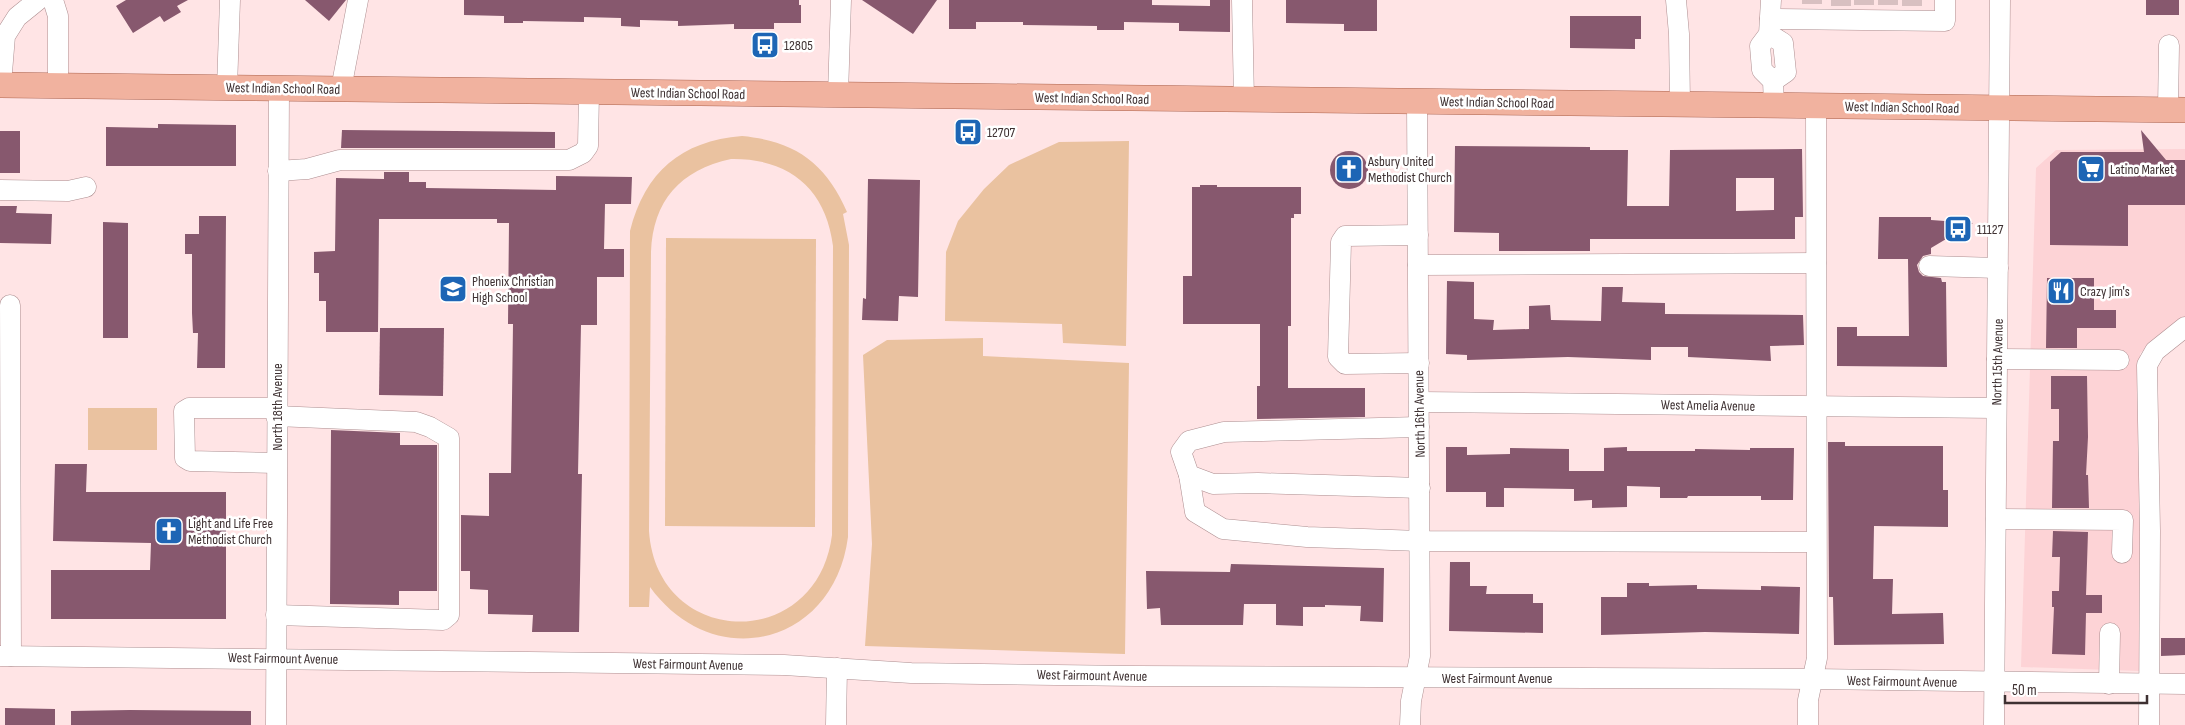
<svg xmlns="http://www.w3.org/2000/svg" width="2185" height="725" font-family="'Sofia Sans Condensed',sans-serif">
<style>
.built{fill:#fdd3d6}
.green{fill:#eac2a0;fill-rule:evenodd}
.building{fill:#87586e;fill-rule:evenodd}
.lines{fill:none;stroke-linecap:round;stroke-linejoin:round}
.minor-tunnel{stroke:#d8c0c1;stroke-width:20;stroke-dasharray:20 10;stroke-linecap:butt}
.minor-casing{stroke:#ad8e90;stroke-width:21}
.major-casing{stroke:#ac644f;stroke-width:26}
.minor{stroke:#fff;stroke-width:20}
.major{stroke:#f1b29f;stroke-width:25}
.labels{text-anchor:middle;stroke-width:5;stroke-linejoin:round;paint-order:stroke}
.poi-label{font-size:14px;fill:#3e3132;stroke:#fff;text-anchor:start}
.street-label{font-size:14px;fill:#3e3132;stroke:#fff}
</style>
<rect width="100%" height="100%" fill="#ffe4e5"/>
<path class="built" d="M2185 149V318L2140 353V671L2021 667 2036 168 2056 150Z"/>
<g class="green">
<path d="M742 136C795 141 826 163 847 212L843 214 849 245 848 537C834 645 714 675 650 587L649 607H629L630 231C645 172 681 141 742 136ZM731 159C788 158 826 188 833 246L832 535C817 653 657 649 649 531L651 252C653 201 680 170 731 159Z"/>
<path d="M1129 141 1126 346 1063 343 1062 324 945 321 946 252 958 221 984 189 1009 165 1059 142Z"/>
<path d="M666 238 816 239 815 527 665 526Z"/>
<path d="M983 338V356L1129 363 1125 654 865 646 872 544 863 355 887 340Z"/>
<rect x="88" y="408" width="69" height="42"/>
</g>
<g class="building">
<path d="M126 0H188L177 6 181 12 164 22 160 16 133 33 116 6Z"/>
<path d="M305 0H346L329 21Z"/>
<path d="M464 0H799V5H801V23H774V29H734V24L678 26V21L640 20V27L621 26V18L584 17V22L523 21V23H504V16L464 15Z"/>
<path d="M862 0H937L913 34Z"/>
<path d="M949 0H1152V5L1210 6V0H1230V32L1179 31V23L1124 22V30H1097V26L1023 25V22H976V29H949Z"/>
<path d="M1286 0H1377V31H1344V24L1286 23Z"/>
<rect x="2146" y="0" width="33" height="15"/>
<path d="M1570 16H1641V39H1635V49L1570 48Z"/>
<path d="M158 124 236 125V166H106V127L158 128Z"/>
<path d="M342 130 555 132V148H341Z"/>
<path d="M2141 130 2166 160H2185V205H2128V246L2050 245V162L2061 152H2144Z"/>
<rect x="0" y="131" width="20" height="42"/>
<path d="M1455 146 1590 147V150H1628L1627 206H1669L1670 150 1802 149 1803 217H1795V239H1590V251H1499V233L1454 232ZM1736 178H1774V210L1736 211Z"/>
<circle cx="1349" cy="170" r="19"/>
<path d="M384 172H409V182H426V188L556 190V176L632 177 631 204H605L604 249H624V277H597V325H581L578 474H582L579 632H532L533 615 488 614V590L470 589V571H461V515L489 516V473H511L513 324H508L509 223H497V219H379L378 332H326V301H319V273H314V252L335 251 336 178 384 179Z"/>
<path d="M868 179 920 180 918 297 899 296 898 321 862 320 863 298 866 299Z"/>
<path d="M1200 185H1217V187H1301V214H1294V218H1291V326H1288V388H1365V417L1257 419V386H1260V324H1183V276H1192V187H1200Z"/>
<path d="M0 206H17L16 213 52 214 51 244 0 243Z"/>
<path d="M199 216H226L225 368H197L198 333H193L192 313V254H185V234H199Z"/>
<path d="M1879 217H1931V220L1973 223 1931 248V254L1923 256 1917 265 1919 272 1923 276 1941 278 1942 282H1946L1947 367 1837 366V327H1857V336H1909L1908 259H1878Z"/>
<path d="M103 222 128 223V338H103Z"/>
<path d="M2047 278H2094V310H2116V328H2077V348H2046Z"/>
<path d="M1447 281 1474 282V319L1494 320 1493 330 1529 329V306L1550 305 1551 320 1601 321 1602 287H1623L1622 302 1665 303V314L1803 315 1804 345 1770 346 1771 361 1688 357V347H1651V360L1568 357 1467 360V355L1446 354Z"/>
<path d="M380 328H444L443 396 379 395Z"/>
<path d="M2051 376H2087L2088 437 2086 475H2088L2089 508H2052L2053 441H2059V409H2051Z"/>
<path d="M331 430 400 433V445H437V591H399V605L330 604Z"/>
<path d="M1828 442H1845V446H1943V490H1948V527L1874 526 1873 579H1893L1892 614 1943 613 1944 644 1834 645 1833 597H1829Z"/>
<path d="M1446 447H1467V455L1510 454V448L1569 449V471H1604V448L1627 447V451H1695V449L1750 450V448H1794L1793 500H1761V496H1688L1687 498H1660V487L1627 486V507L1592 508V500L1574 501V489L1504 488V507H1486V492H1446Z"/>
<path d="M55 464H87L86 492H226V619H51V570H150L151 543 53 541Z"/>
<path d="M2053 531 2088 532 2086 595H2102V613H2086L2085 655 2052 654 2054 607H2052V591H2059L2060 557H2052Z"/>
<path d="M1450 562H1470V586H1487L1486 594H1533V603H1543V633L1449 631Z"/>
<path d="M1231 564 1384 568 1383 622 1360 621 1361 606 1325 605V607H1303V626L1276 625V604H1244L1243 625H1161L1160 608 1147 609 1146 571 1230 572Z"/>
<path d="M1627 583H1649V586L1697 585V589L1761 590V586L1800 587 1799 634 1705 632 1601 635V597H1627Z"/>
<path d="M2161 638H2185V655L2161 656Z"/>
<path d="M5 708 55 709V725H5Z"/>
<path d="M130 710 251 711V725H71V711Z"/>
</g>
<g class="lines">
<g class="minor-tunnel">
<path d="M1812 0V4"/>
<path d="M1841 0V6"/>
<path d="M1864 0V5"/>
<path d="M1888 0V5"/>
<path d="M1912 0V6"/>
</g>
<defs>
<g id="minor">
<path d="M53 0 58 16V86"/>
<path d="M1242 0 1244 100"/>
<path d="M1676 0 1679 34 1680 104"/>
<path d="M1771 0 1769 34 1760 46 1762 70 1773 81 1774 105"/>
<path d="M1770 19 1945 21V0"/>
<path d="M1769 34 1783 43 1786 72 1773 81"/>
<path d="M1 85 5 36 17 17 38 0"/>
<path d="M227 88 230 0"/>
<path d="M341 89 358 0"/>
<path d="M838 95 841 0"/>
<path d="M2168 109 2169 45"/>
<path d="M278 171 307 169 340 160H569L583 153 588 146 589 92"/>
<path d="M0 190 68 191 86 187"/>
<path d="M1418 235 1345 236 1341 242 1338 357 1345 364 1419 363"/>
<path d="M1418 265 1816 263"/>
<path d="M1929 266 1998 268"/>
<path d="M10 305 11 656"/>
<path d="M1997 359 2119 360"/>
<path d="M1419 402 1996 408"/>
<path d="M1419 427 1224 432 1189 441 1181 452 1189 475 1213 484 1258 483 1420 488"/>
<path d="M276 463 190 461 185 458 184 411 189 408H277"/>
<path d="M1189 475 1195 512 1223 529 1307 537 1420 541 1816 542"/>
<path d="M1996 519 2123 520 2122 553"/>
<path d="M276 615 443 620 449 615V438L430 427 416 422 276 416"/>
<path d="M0 656 784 665 911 673 1135 676 1813 679 2185 684"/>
<path d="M2109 684 2110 633"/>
<path d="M276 725 279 88"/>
<path d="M836 725 837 668"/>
<path d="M1410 725 1411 701 1420 656 1417 101"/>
<path d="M1808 725V700L1817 658 1816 106"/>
<path d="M1994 725 2000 0"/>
<path d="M2149 725 2150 531 2147 365 2155 351 2185 327"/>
</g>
<path id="major" d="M0 85 2185 110"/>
</defs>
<use href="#minor" class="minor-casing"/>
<use href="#major" class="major-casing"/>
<use href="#minor" class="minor"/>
<use href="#major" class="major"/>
</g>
<defs>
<symbol id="bus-square" viewBox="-11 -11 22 22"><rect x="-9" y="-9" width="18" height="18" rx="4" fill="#1d65b5" stroke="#fff"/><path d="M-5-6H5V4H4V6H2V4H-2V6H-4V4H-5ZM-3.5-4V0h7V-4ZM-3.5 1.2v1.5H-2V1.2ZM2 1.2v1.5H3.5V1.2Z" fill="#fff"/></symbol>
<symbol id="church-square" viewBox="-11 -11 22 22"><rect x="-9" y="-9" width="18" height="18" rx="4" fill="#1d65b5" stroke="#fff"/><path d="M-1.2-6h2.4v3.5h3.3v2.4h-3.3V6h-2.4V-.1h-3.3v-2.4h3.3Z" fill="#fff"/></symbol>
<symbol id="supermarket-square" viewBox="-11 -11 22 22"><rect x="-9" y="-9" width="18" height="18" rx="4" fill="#1d65b5" stroke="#fff"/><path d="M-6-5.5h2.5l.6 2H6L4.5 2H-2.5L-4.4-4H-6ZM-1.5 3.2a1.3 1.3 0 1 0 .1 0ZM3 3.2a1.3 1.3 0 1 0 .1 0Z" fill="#fff"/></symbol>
<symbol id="school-square" viewBox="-11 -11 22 22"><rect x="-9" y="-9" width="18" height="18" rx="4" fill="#1d65b5" stroke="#fff"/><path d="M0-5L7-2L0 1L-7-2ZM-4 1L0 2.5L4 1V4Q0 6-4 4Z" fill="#fff"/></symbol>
<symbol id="restaurant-square" viewBox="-11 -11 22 22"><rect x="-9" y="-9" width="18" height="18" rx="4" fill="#1d65b5" stroke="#fff"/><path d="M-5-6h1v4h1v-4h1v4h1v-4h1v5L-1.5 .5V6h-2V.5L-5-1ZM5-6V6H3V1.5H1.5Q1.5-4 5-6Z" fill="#fff"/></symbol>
</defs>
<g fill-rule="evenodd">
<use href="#bus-square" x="749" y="29" width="32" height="32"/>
<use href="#bus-square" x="952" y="116" width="32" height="32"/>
<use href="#church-square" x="1333" y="153" width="32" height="32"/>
<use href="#supermarket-square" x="2075" y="153" width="32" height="32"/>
<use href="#bus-square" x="1942" y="213" width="32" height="32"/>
<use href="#school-square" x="437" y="273" width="32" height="32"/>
<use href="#restaurant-square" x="2045" y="275" width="32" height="32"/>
<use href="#church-square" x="153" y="515" width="32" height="32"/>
</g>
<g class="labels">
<g class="poi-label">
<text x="784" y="50">12805</text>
<text x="987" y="137">12707</text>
<text x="1368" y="166">Asbury United<tspan x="1368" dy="16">Methodist Church</tspan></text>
<text x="2110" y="174">Latino Market</text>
<text x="1977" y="234">11127</text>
<text x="472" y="286">Phoenix Christian<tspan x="472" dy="16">High School</tspan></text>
<text x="2080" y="296">Crazy Jim's</text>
<text x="188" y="528">Light and Life Free<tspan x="188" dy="16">Methodist Church</tspan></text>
</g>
<g class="street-label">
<text transform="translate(283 88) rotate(1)" y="5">West Indian School Road</text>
<text transform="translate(688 93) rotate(1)" y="5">West Indian School Road</text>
<text transform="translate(1092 98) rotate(1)" y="5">West Indian School Road</text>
<text transform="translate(1497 102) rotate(1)" y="5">West Indian School Road</text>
<text transform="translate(1902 107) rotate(1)" y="5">West Indian School Road</text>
<text transform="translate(1997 362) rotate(-89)" y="5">North 15th Avenue</text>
<text transform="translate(1708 405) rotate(1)" y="5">West Amelia Avenue</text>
<text transform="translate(277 407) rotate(-90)" y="5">North 18th Avenue</text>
<text transform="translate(1419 414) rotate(-91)" y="5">North 16th Avenue</text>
<text transform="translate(283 658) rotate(1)" y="5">West Fairmount Avenue</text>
<text transform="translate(688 664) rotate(1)" y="5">West Fairmount Avenue</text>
<text transform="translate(1092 675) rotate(1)" y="5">West Fairmount Avenue</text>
<text x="1497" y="683">West Fairmount Avenue</text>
<text transform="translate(1902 681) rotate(1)" y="5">West Fairmount Avenue</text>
</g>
</g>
<path d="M2005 695v8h142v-8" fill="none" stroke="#3e3132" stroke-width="2.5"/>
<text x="2012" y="695" font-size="15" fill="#3e3132" stroke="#ffffff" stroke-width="4" paint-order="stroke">50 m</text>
</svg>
